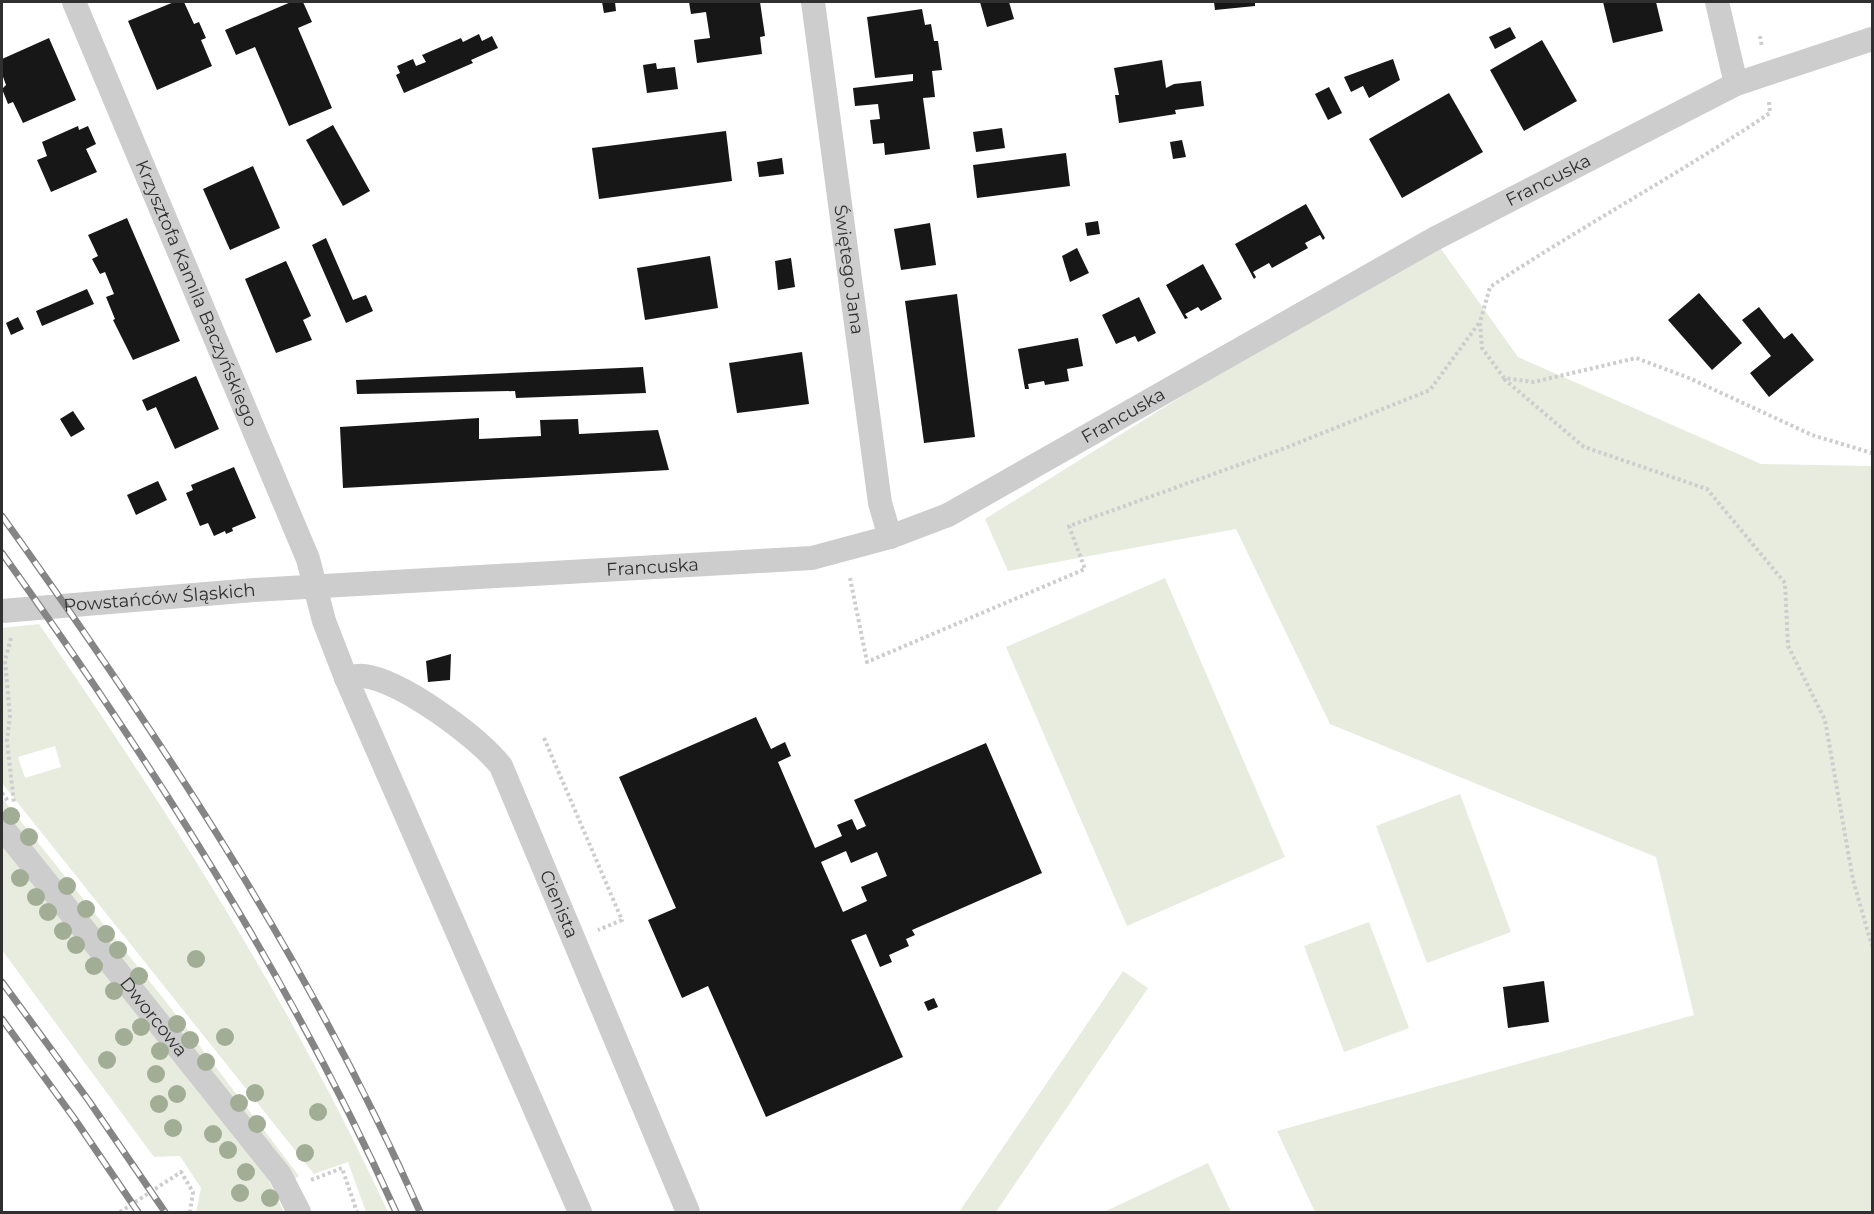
<svg xmlns="http://www.w3.org/2000/svg" width="1874" height="1214" font-family="Montserrat,sans-serif">
<style>
.green{fill:#e7ecdf;fill-rule:evenodd}
.building{fill:#171717;fill-rule:evenodd}
.lines{fill:none;stroke-linecap:round;stroke-linejoin:round}
.path{stroke:#cdcdcd;stroke-width:4;stroke-dasharray:3 3;stroke-linecap:butt}
.minor{stroke:#cdcdcd;stroke-width:24}
.rail-casing{stroke:#858585;stroke-width:7}
.rail{stroke:#fff;stroke-width:4.5;stroke-dasharray:14;stroke-linecap:butt}
.tree{fill:#a2ad95}
.labels{text-anchor:middle;stroke-width:6;stroke-linejoin:round;paint-order:stroke}
.street-label{font-size:18px;fill:#303030;stroke:#fff}
</style>
<rect width="100%" height="100%" fill="#fff"/>
<g class="green">
<path d="M1434 239 1518 357 1761 464 1872 466V1212H1315L1277 1131 1694 1015 1656 857 1330 724 1236 529 1008 571 985 519Z"/>
<path d="M1165 578 1285 857 1127 926 1006 647Z"/>
<path d="M39 624C168 811 293 1006 388 1212H366L348 1162 314 1174 2 783V628ZM55 746 61 767 25 778 18 757Z"/>
<path d="M1460 794 1511 932 1427 963 1376 826Z"/>
<path d="M2 798 167 1003 299 1176 294 1179 2 811Z"/>
<path d="M2 846 246 1151 268 1179 284 1212H196L201 1188 180 1156 154 1157 2 950Z"/>
<path d="M1369 922 1409 1028 1344 1052 1304 946Z"/>
<path d="M1123 971 1148 988 996 1212H959Z"/>
<path d="M1208 1163 1231 1212H1104Z"/>
</g>
<g class="building">
<path d="M174 2H184L194 24 199 22 206 38 201 40 212 66 157 90 128 21Z"/>
<path d="M291 2H303L312 22 298 28 332 108 289 126 255 47 236 55 225 30Z"/>
<path d="M602 2H615L616 11 604 13Z"/>
<path d="M689 2H760L765 36 760 37 762 54 697 63 694 40 710 38 706 12 691 14Z"/>
<path d="M980 2H1009L1014 19 987 27Z"/>
<path d="M1214 2H1255V6L1215 10Z"/>
<path d="M1603 2H1656L1663 31 1613 43Z"/>
<path d="M922 9 925 25 931 24 934 41H938L942 70 932 71 935 97 923 98 930 149 885 155 884 143 873 144 870 120 880 119 878 104 855 106 853 88 913 81V74L875 78 867 17Z"/>
<path d="M1510 27 1516 38 1495 49 1489 37Z"/>
<path d="M479 34 482 41 492 36 498 48 471 60 473 63 404 93 396 75 400 73 397 66 413 59 416 66 426 62 422 55 461 38 463 42Z"/>
<path d="M49 38 76 100 23 123 13 102 8 104 2 89 6 85 2 74V59Z"/>
<path d="M1542 40 1577 101 1524 131 1490 70Z"/>
<path d="M1393 59 1400 80 1369 98 1363 86 1351 92 1344 77Z"/>
<path d="M1162 60 1166 88 1174 84 1201 81 1204 106 1175 110 1176 114 1119 123 1115 95H1119L1114 68Z"/>
<path d="M656 63 657 69 675 67 678 89 647 93 643 65Z"/>
<path d="M1329 87 1342 113 1328 120 1315 94Z"/>
<path d="M1449 93 1483 152 1402 198 1369 139Z"/>
<path d="M333 125 370 191 343 206 306 140Z"/>
<path d="M78 126 79 130 88 126 96 144 86 149 97 172 51 192 37 160 47 156 42 142Z"/>
<path d="M1002 128 1005 148 976 152 973 132Z"/>
<path d="M726 131 732 181 599 199 592 148Z"/>
<path d="M1182 140 1186 157 1173 159 1170 142Z"/>
<path d="M1066 153 1070 186 977 198 973 165Z"/>
<path d="M782 158 784 174 759 177 757 162Z"/>
<path d="M253 166 280 228 230 250 203 189Z"/>
<path d="M1306 204 1325 238 1323 240 1320 235 1305 243 1308 248 1272 268 1269 263 1253 272 1256 277 1254 279 1235 244Z"/>
<path d="M127 218 180 341 133 360 113 320 115 319 106 297 114 294 105 272 100 274 92 259 98 256 88 235Z"/>
<path d="M1098 221 1100 234 1087 236 1085 223Z"/>
<path d="M930 223 936 265 901 270 894 229Z"/>
<path d="M326 238 353 300 366 295 373 311 346 323 312 245Z"/>
<path d="M1077 248 1089 273 1070 282 1062 256Z"/>
<path d="M710 256 718 308 645 320 637 268Z"/>
<path d="M791 258 795 287 778 290 775 261Z"/>
<path d="M286 261 311 316 303 320 312 340 276 353 245 279Z"/>
<path d="M1203 264 1222 299 1201 311 1198 307 1185 314 1188 318 1185 319 1166 285Z"/>
<path d="M87 289 94 304 42 326 36 311Z"/>
<path d="M1699 293 1742 343 1712 370 1668 320Z"/>
<path d="M957 294 975 437 924 443 905 301Z"/>
<path d="M1139 297 1156 333 1138 342 1135 336 1116 344 1102 315Z"/>
<path d="M1759 307 1784 339 1792 333 1814 360 1769 397 1750 373 1771 356 1742 320Z"/>
<path d="M18 317 24 329 11 335 6 323Z"/>
<path d="M1078 338 1083 366 1067 369 1069 381 1045 385 1044 381 1028 384 1029 389H1025L1018 349Z"/>
<path d="M802 352 809 404 737 413 729 363Z"/>
<path d="M643 367 646 393 516 398 515 391 357 394 356 380Z"/>
<path d="M196 376 219 429 175 449 156 407 147 411 142 400Z"/>
<path d="M73 411 85 429 71 437 60 419Z"/>
<path d="M479 418V439L541 436 540 420 578 419 579 434 658 430 669 470 343 488 340 427Z"/>
<path d="M234 467 256 518 232 528 233 531 226 534 225 531 214 536 208 523 200 526 186 493 193 490 191 485Z"/>
<path d="M158 481 167 500 136 515 127 495Z"/>
<path d="M451 654 450 680 428 682 426 661Z"/>
<path d="M756 717 771 749 785 742 791 756 778 762 815 848 842 836 837 825 852 819 857 830 866 826 854 800 986 743 1042 873 912 930 915 935 906 939 909 946 889 955 892 962 880 967 866 934 851 940 903 1057 766 1117 708 986 682 998 648 920 676 908 619 777ZM846 851 851 863 877 852 887 876 861 887 867 901 843 912 821 862Z"/>
<path d="M1544 981 1549 1022 1508 1028 1503 987Z"/>
<path d="M934 998 938 1007 928 1011 924 1002Z"/>
</g>
<g class="lines">
<g class="path">
<path d="M1760 36 1762 47"/>
<path d="M1769 102 1770 113C1679 174 1582 226 1490 287L1480 322 1482 348 1504 378 1534 382 1636 358 1689 378 1812 435 1872 453"/>
<path d="M1504 379 1584 447 1707 489 1785 583 1788 646 1825 720 1853 880 1872 946"/>
<path d="M850 578 867 662 1085 569 1069 526 1280 450 1430 390 1479 323"/>
<path d="M11 638 5 661 10 715 7 741 14 803"/>
<path d="M544 738 622 920 598 930"/>
<path d="M2 793 8 801"/>
<path d="M311 1180 342 1168 357 1212"/>
<path d="M120 1212 181 1172 193 1192 190 1212"/>
</g>
<g class="minor">
<path id="s1" d="M74 2 308 559 324 621 346 678 580 1212"/>
<path id="s2" d="M813 2 880 503 890 537"/>
<path d="M1717 2 1736 84"/>
<path id="s3" d="M2 611 254 590 812 558 890 537 948 515 1434 239 1736 84 1872 39"/>
<path id="s4" d="M346 678C351 677 358 675 364 676 402 681 477 736 501 766L688 1212"/>
<path id="s5" d="M2 827 280 1175 299 1212"/>
</g>
<defs>
<g id="rail">
<path d="M2 516C159 735 311 965 420 1212"/>
<path d="M2 553C151 761 290 978 396 1212"/>
<path d="M2 982 89 1101 165 1212"/>
<path d="M2 1019 74 1118 138 1212"/>
</g>
</defs>
<use href="#rail" class="rail-casing"/>
<use href="#rail" class="rail"/>
</g>
<g class="tree">
<circle cx="11" cy="816" r="9"/>
<circle cx="29" cy="837" r="9"/>
<circle cx="20" cy="878" r="9"/>
<circle cx="67" cy="886" r="9"/>
<circle cx="36" cy="897" r="9"/>
<circle cx="86" cy="909" r="9"/>
<circle cx="48" cy="912" r="9"/>
<circle cx="63" cy="931" r="9"/>
<circle cx="106" cy="934" r="9"/>
<circle cx="76" cy="945" r="9"/>
<circle cx="118" cy="950" r="9"/>
<circle cx="196" cy="959" r="9"/>
<circle cx="94" cy="966" r="9"/>
<circle cx="139" cy="976" r="9"/>
<circle cx="114" cy="991" r="9"/>
<circle cx="177" cy="1024" r="9"/>
<circle cx="141" cy="1027" r="9"/>
<circle cx="124" cy="1037" r="9"/>
<circle cx="225" cy="1037" r="9"/>
<circle cx="190" cy="1040" r="9"/>
<circle cx="160" cy="1051" r="9"/>
<circle cx="107" cy="1060" r="9"/>
<circle cx="206" cy="1062" r="9"/>
<circle cx="156" cy="1074" r="9"/>
<circle cx="255" cy="1093" r="9"/>
<circle cx="177" cy="1094" r="9"/>
<circle cx="239" cy="1103" r="9"/>
<circle cx="159" cy="1104" r="9"/>
<circle cx="318" cy="1112" r="9"/>
<circle cx="257" cy="1124" r="9"/>
<circle cx="173" cy="1128" r="9"/>
<circle cx="213" cy="1134" r="9"/>
<circle cx="228" cy="1150" r="9"/>
<circle cx="305" cy="1153" r="9"/>
<circle cx="246" cy="1172" r="9"/>
<circle cx="240" cy="1193" r="9"/>
<circle cx="270" cy="1198" r="9"/>
</g>
<g class="labels">
<g class="street-label">
<text dy="6" stroke="none"><textPath href="#s3" startOffset="1642">Francuska</textPath></text>
<text dy="6" stroke="none"><textPath href="#s2" startOffset="270">Świętego Jana</textPath></text>
<text dy="6" stroke="none"><textPath href="#s1" startOffset="316">Krzysztofa Kamila Baczyńskiego</textPath></text>
<text dy="6" stroke="none"><textPath href="#s3" startOffset="1156">Francuska</textPath></text>
<text dy="6" stroke="none"><textPath href="#s3" startOffset="652">Francuska</textPath></text>
<text dy="6" stroke="none"><textPath href="#s3" startOffset="158">Powstańców Śląskich</textPath></text>
<text dy="6" stroke="none"><textPath href="#s4" startOffset="334">Cienista</textPath></text>
<text dy="6" stroke="none"><textPath href="#s5" startOffset="243">Dworcowa</textPath></text>
</g>
</g>
<rect width="1874" height="1214" fill="none" stroke="#303030" stroke-width="6"/>
</svg>
